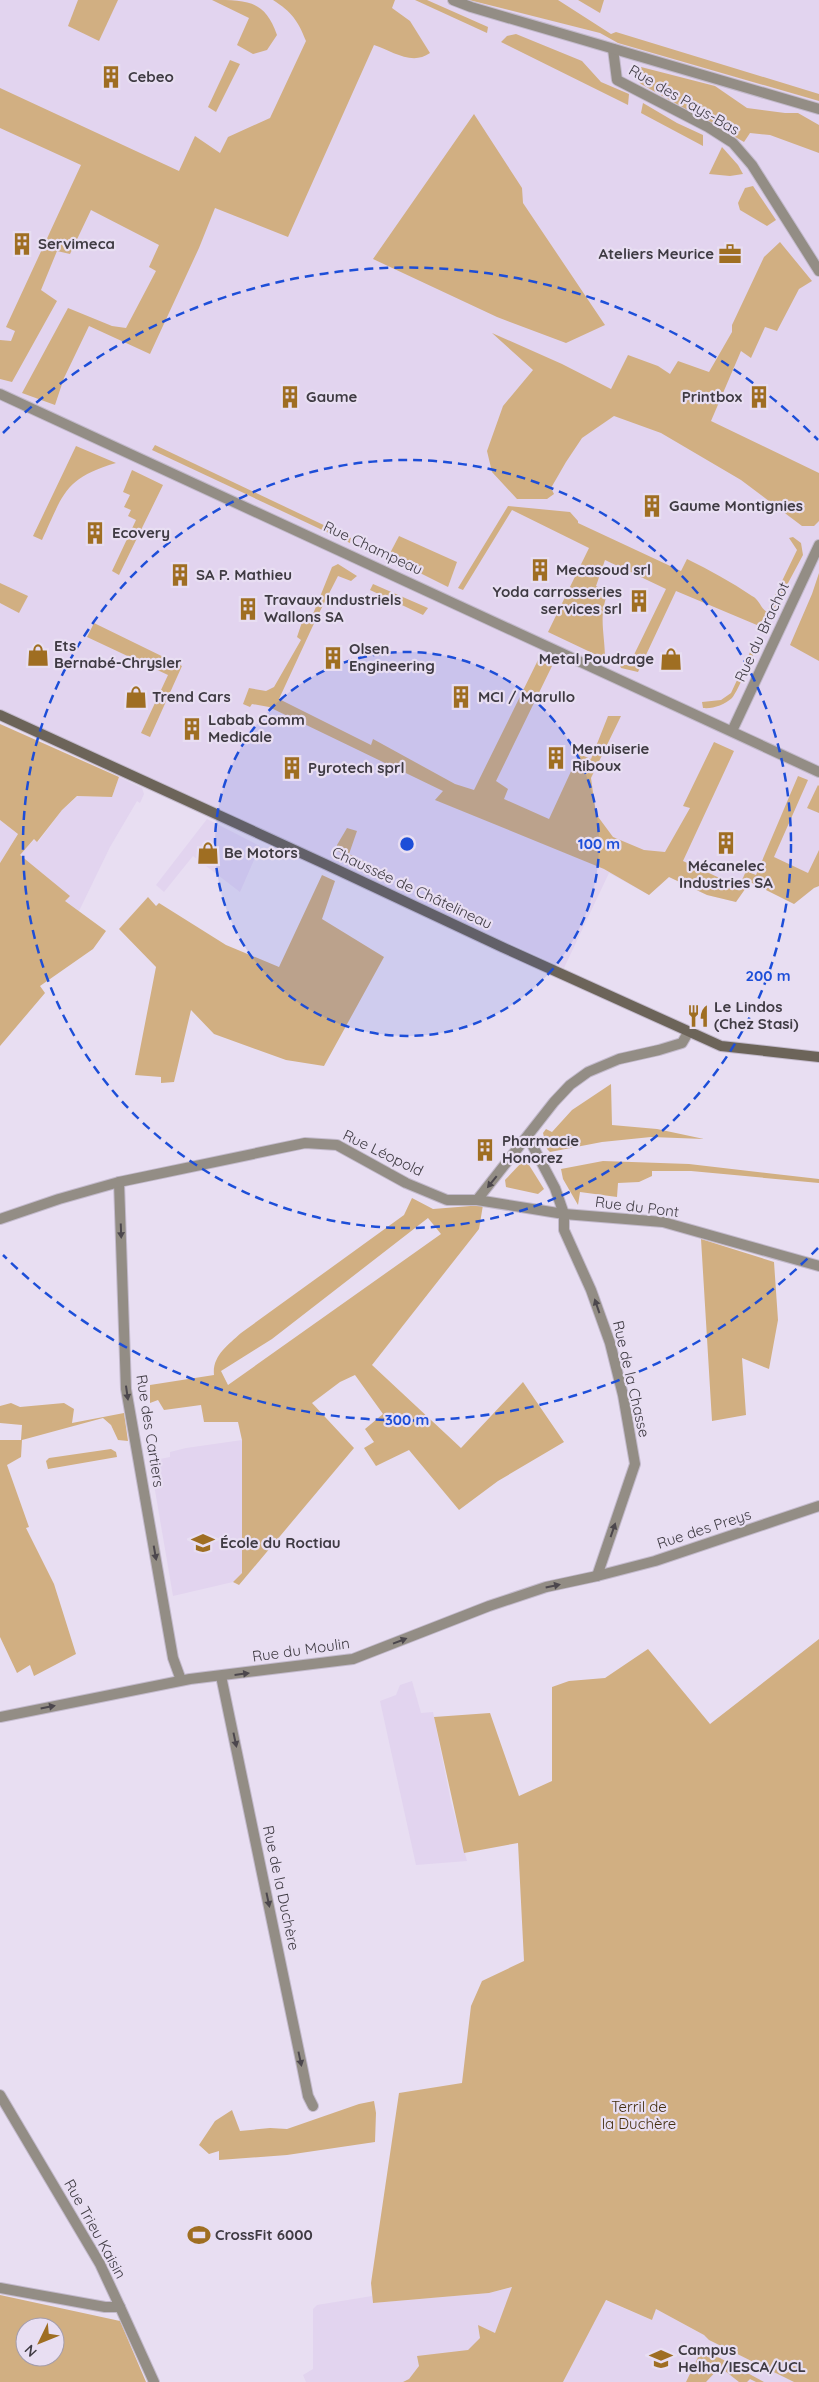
<svg xmlns="http://www.w3.org/2000/svg" width="819" height="2382" font-family="Quicksand,sans-serif">
<style>
.built{fill:#e2d4ef}
.green{fill:#d1af82;fill-rule:evenodd}
.lines{fill:none;stroke-linecap:round;stroke-linejoin:round}
.minor-casing{stroke:#c3bacc;stroke-width:12}
.tertiary-casing{stroke:#c3bacc;stroke-width:12}
.secondary-casing{stroke:#c3bacc;stroke-width:12}
.minor{stroke:#938d85;stroke-width:10}
.tertiary{stroke:#938d85;stroke-width:10}
.secondary{stroke:#6c6459;stroke-width:10}
.oneway{fill:#4c474d}
.ring{fill:none;stroke:#1d4ed8;stroke-width:2.5;stroke-dasharray:9 6}
.labels{text-anchor:middle;stroke-width:4.5;stroke-linejoin:round;paint-order:stroke}
.poi-label{font-size:15px;font-weight:bold;fill:#3f3b43;stroke:#e8def2;text-anchor:start}
.street-label{font-size:15px;fill:#3f3b43;stroke:#e8def2}
.park-label{font-size:15px;fill:#422d0e;stroke:#e8def2}
.centre{fill:#1d4ed8;stroke:#e8def2;stroke-width:2.5}
.ring-label{font-size:15px;text-anchor:middle;font-weight:bold;fill:#1d4ed8;stroke:#e8def2;stroke-width:4.5;stroke-linejoin:round;paint-order:stroke}
</style>
<rect width="100%" height="100%" fill="#e8def2"/>
<g class="built">
<path d="M0 0H819V886L814 888 794 904 750 882 736 902 707 895 669 877 649 895 609 873 564 968 0 713Z"/>
<path d="M119 777 142 788 144 794 140 803 137 801 110 847 79 911 64 901 69 896 19 855 35 839 38 842 62 810 78 796 112 797Z"/>
<path d="M207 819 260 846 240 892 193 856 164 892 156 885Z"/>
<path d="M0 820 18 834 0 863Z"/>
<path d="M242 1440V1573L233 1582 173 1596 150 1461 170 1457V1452L186 1448Z"/>
<path d="M412 1681 421 1713 433 1712 451 1802 467 1861 416 1865 380 1701 396 1695 400 1685Z"/>
<path d="M513 2287 476 2382H306L303 2375 313 2369V2309L317 2305 372 2296 373 2303 489 2293Z"/>
<path d="M605 2300 652 2320 656 2309 704 2335 709 2340 794 2382H563Z"/>
</g>
<g class="green">
<path d="M78 0H118L99 41 68 26Z"/>
<path d="M212 0C247 0 265 0 277 35L267 50 253 54 237 45 249 18Z"/>
<path d="M273 0H395L392 8 410 21 430 53C412 66 392 51 374 45L288 237 215 208 199 248 150 354 89 326 64 378 55 405 22 393 68 308 112 326 126 328 156 271 149 267 159 245 91 210 70 254 57 251 41 290 57 301 12 382 0 379V340L11 341 15 331 6 327 81 165 0 128V88L179 171 195 136 220 153 228 137 270 118 306 41C298 21 292 12 273 0Z"/>
<path d="M415 0H427L488 27 487 33Z"/>
<path d="M469 0H558L611 34 616 32 819 94V101L618 43 600 33Z"/>
<path d="M578 0H604L600 13Z"/>
<path d="M516 34 582 61 601 82 629 94 628 105 501 42 507 36Z"/>
<path d="M230 60 240 64 216 112 208 107Z"/>
<path d="M641 67 715 86 747 108 785 113H798L819 125V153L770 135 750 133 744 142 641 84 634 77Z"/>
<path d="M643 103 677 123 703 135V146L641 113Z"/>
<path d="M474 114 522 188 523 203 605 325 566 343 497 317 373 259Z"/>
<path d="M722 147 738 165 743 174 730 176 709 174Z"/>
<path d="M753 186 776 220 767 226 740 210 738 203 745 188Z"/>
<path d="M780 242 812 281 799 289 777 331 765 327 751 358 741 351 711 421 819 473V521L814 526H802L741 480 661 433 614 416 582 438 566 462 551 488 554 494 547 499H517L492 472 487 451 503 406 533 370 492 333 562 364 611 389 628 355 658 366 670 374 678 361 709 372 732 332V325L764 257Z"/>
<path d="M155 445 351 538 350 543 152 450Z"/>
<path d="M76 446 116 463C64 478 63 495 42 540L33 536Z"/>
<path d="M132 470 163 485 119 575 112 571 136 520 128 516 131 510 124 507 130 495 123 492Z"/>
<path d="M508 506 570 512 578 521V523L681 571 687 559C710 570 731 582 752 596 760 600 760 608 767 612L797 550 789 538 793 537 801 543 803 555 764 628 676 591 638 672 621 668 620 665H629L666 589 605 560 596 586 608 592C598 618 605 633 605 659L548 632 589 548 512 510 463 590 458 588Z"/>
<path d="M399 536 457 562 448 587 388 557Z"/>
<path d="M338 564 357 576 351 581 338 576 317 617 279 699 371 745 373 739 455 784 474 790 538 660 552 666 496 781 508 789 504 799 549 819 579 754 591 759 608 716H621L591 778 596 814 613 837 644 850 665 852 690 808 683 806 714 742 734 751 683 861 739 887 746 871 756 875 798 776 808 780 774 857 808 873 819 850V886L814 888 794 904 750 882 736 902 707 895 669 877 649 895 604 869 435 800 443 791 269 707 252 704 250 707 243 704 249 688 266 691 274 687 301 640 297 637 305 613 313 614 332 567Z"/>
<path d="M819 573V661L790 645 812 594Z"/>
<path d="M0 583 28 596 19 613 0 603Z"/>
<path d="M373 584 428 608 423 615 370 590Z"/>
<path d="M94 623 182 666 150 737 141 733 168 675 87 637Z"/>
<path d="M758 635 761 637C755 649 739 690 732 698 724 705 713 709 703 708L702 702 721 700 731 693Z"/>
<path d="M0 724 119 777 112 797 77 796 62 810 37 842 34 839 20 855 70 896 65 901 106 931 93 949 40 986 45 993 0 1046V863L18 834 0 820Z"/>
<path d="M818 785 819 786V813L807 808Z"/>
<path d="M347 828 357 831 349 854 388 873 379 878 338 851 337 845Z"/>
<path d="M322 875 335 881 322 919 384 957 324 1066 286 1060 214 1034 191 1010 174 1082 161 1083V1077L135 1075 156 967 119 929 148 897 156 906 159 903 226 945 279 967Z"/>
<path d="M611 1084 612 1125 657 1129 704 1139 651 1137 602 1142 550 1152 547 1149 543 1133 546 1129 552 1132 572 1110Z"/>
<path d="M523 1161 529 1165 544 1189 538 1194 506 1187 505 1180Z"/>
<path d="M603 1161 689 1164 819 1179V1183L691 1171H652V1176L639 1182 618 1183 617 1197 580 1192 578 1205 563 1179 561 1169Z"/>
<path d="M412 1198 433 1209 483 1205 479 1229 372 1365 461 1448 523 1382 564 1442 498 1481 459 1510 409 1450 376 1466 364 1448 374 1442 365 1429 383 1414 355 1375 340 1382 312 1403 354 1448 239 1585 233 1582 242 1573V1440L238 1422H204L201 1405 164 1410 158 1400 150 1403V1385L214 1375C212 1356 228 1345 241 1333L404 1215ZM428 1218 441 1234 228 1385 221 1371 272 1339Z"/>
<path d="M701 1239 774 1262 778 1320 769 1369 742 1358 746 1415 712 1421Z"/>
<path d="M11 1403 20 1407 64 1403 74 1409 72 1423 124 1413 128 1441 118 1440 111 1425 103 1418 22 1440 21 1457 7 1465 29 1527 26 1528 54 1584 76 1654 34 1676 30 1665 17 1673 0 1637V1440H21L22 1425 0 1423V1406Z"/>
<path d="M111 1449 116 1452 117 1457 48 1469 46 1461 49 1458Z"/>
<path d="M819 1639V2382H794L709 2340 704 2335 656 2309 652 2320 606 2300 563 2382H403L409 2379 419 2366 417 2356 468 2350 480 2338 478 2325 495 2333 512 2287 489 2293 373 2303 371 2283 399 2093 462 2083 471 2006 482 1981 524 1961 518 1843 464 1853 434 1717 490 1713 519 1796 552 1781V1687L569 1681 605 1678 648 1649 710 1724Z"/>
<path d="M374 2101 376 2113 375 2142 287 2155 219 2160V2151L209 2154 199 2145 215 2121 232 2110 240 2131 270 2128 287 2129 359 2104Z"/>
<path d="M0 2295 120 2321 146 2382H0ZM25 2327H55V2357H25Z"/>
<path d="M701 2351 720 2358 764 2382H756L750 2379 747 2382H739L720 2367 706 2382H686Z"/>
</g>
<g class="lines">
<defs>
<g id="minor">
<path d="M613 49 617 80 708 127 733 143 752 165 819 271"/>
<path d="M0 394 819 772"/>
<path d="M732 731 819 545"/>
<path d="M528 1137 555 1188 564 1214V1230L591 1290 610 1343 623 1395 635 1464 597 1576"/>
<path d="M119 1182 126 1389 173 1658 181 1680"/>
<path d="M477 1200 554 1102 570 1085 588 1072 619 1059 659 1050 682 1043 689 1031"/>
<path d="M0 1219 59 1199 119 1182 305 1143 337 1145 406 1183 447 1200H477L564 1214 663 1222 819 1266"/>
<path d="M221 1676 302 2066 308 2096 313 2106"/>
<path d="M0 1717 190 1679 353 1659 489 1606 546 1587 597 1576 655 1561 819 1506"/>
<path d="M0 2095 100 2264 120 2307"/>
</g>
<g id="tertiary">
<path d="M453 0 471 7 819 109"/>
<path d="M0 2288 105 2307H120L154 2382"/>
</g>
<path id="secondary" d="M0 715 325 864 502 947 721 1046 819 1057"/>
</defs>
<use href="#minor" class="minor-casing"/>
<use href="#tertiary" class="tertiary-casing"/>
<use href="#secondary" class="secondary-casing"/>
<use href="#minor" class="minor"/>
<use href="#tertiary" class="tertiary"/>
<use href="#secondary" class="secondary"/>
</g>
<defs><path id="oneway-solid" d="M-6-.8H1V-3.2L6.5 0L1 3.2V.8H-6Z" transform="scale(1.25)"/></defs>
<g class="oneway">
<use href="#oneway-solid" transform="translate(492 1182) rotate(129)"/>
<use href="#oneway-solid" transform="translate(121 1231) rotate(88)"/>
<use href="#oneway-solid" transform="translate(597 1306) rotate(-109)"/>
<use href="#oneway-solid" transform="translate(127 1393) rotate(82)"/>
<use href="#oneway-solid" transform="translate(613 1530) rotate(-71)"/>
<use href="#oneway-solid" transform="translate(155 1553) rotate(80)"/>
<use href="#oneway-solid" transform="translate(553 1586) rotate(-12)"/>
<use href="#oneway-solid" transform="translate(400 1641) rotate(-21)"/>
<use href="#oneway-solid" transform="translate(242 1674) rotate(-7)"/>
<use href="#oneway-solid" transform="translate(48 1707) rotate(-11)"/>
<use href="#oneway-solid" transform="translate(235 1740) rotate(78)"/>
<use href="#oneway-solid" transform="translate(268 1900) rotate(78)"/>
<use href="#oneway-solid" transform="translate(300 2059) rotate(78)"/>
</g>
<circle cx="407" cy="844" r="192" fill="#1d4ed8" fill-opacity=".12"/>
<g class="ring">
<circle cx="407" cy="844" r="192"/>
<circle cx="407" cy="844" r="384"/>
<path d="M818 1248A576 576 0 0 1 3 1255M3 433A576 576 0 0 1 818 440"/>
</g>
<defs>
<symbol id="building-bare" viewBox="-9 -9 18 18"><path d="M-4-6H4V6H1V3H-1V6H-4ZM-2.5-4.3h1.7v1.8h-1.7ZM.8-4.3h1.7v1.8H.8ZM-2.5-1h1.7V.8h-1.7ZM.8-1h1.7V.8H.8Z" fill="#9f6e22" stroke="#e8def2" stroke-width="2.5" paint-order="stroke"/></symbol>
<symbol id="office-bare" viewBox="-9 -9 18 18"><path d="M-6-3h4V-5.5h4V-3h4V5H-6ZM-1-4.5V-3h2v-1.5ZM-6 0V1H6V0Z" fill="#9f6e22" stroke="#e8def2" stroke-width="2.5" paint-order="stroke"/></symbol>
<symbol id="shop-bare" viewBox="-9 -9 18 18"><path d="M-5-2.5h2.3a2.7 3.5 0 0 1 5.4 0H5L5.5 6h-11ZM-1.5-2.5h3a1.5 2.3 0 0 0-3 0Z" fill="#9f6e22" stroke="#e8def2" stroke-width="2.5" paint-order="stroke"/></symbol>
<symbol id="restaurant-bare" viewBox="-9 -9 18 18"><path d="M-5-6h1v4h1v-4h1v4h1v-4h1v5L-1.5 .5V6h-2V.5L-5-1ZM5-6V6H3V1.5H1.5Q1.5-4 5-6Z" fill="#9f6e22" stroke="#e8def2" stroke-width="2.5" paint-order="stroke"/></symbol>
<symbol id="school-bare" viewBox="-9 -9 18 18"><path d="M0-5L7-2L0 1L-7-2ZM-4 1L0 2.5L4 1V4Q0 6-4 4Z" fill="#9f6e22" stroke="#e8def2" stroke-width="2.5" paint-order="stroke"/></symbol>
<symbol id="stadium-bare" viewBox="-9 -9 18 18"><path d="M0-5a6.5 5 0 1 0 0 10a6.5 5 0 1 0 0-10ZM-3.5-1.8h7v3.6h-7Z" fill="#9f6e22" stroke="#e8def2" stroke-width="2.5" paint-order="stroke"/></symbol>
<symbol id="university-bare" viewBox="-9 -9 18 18"><path d="M0-5L7-2L0 1L-7-2ZM-4 1L0 2.5L4 1V4Q0 6-4 4Z" fill="#9f6e22" stroke="#e8def2" stroke-width="2.5" paint-order="stroke"/></symbol>
</defs>
<g fill-rule="evenodd">
<use href="#building-bare" x="95" y="61" width="32" height="32"/>
<use href="#building-bare" x="6" y="228" width="32" height="32"/>
<use href="#office-bare" x="714" y="238" width="32" height="32"/>
<use href="#building-bare" x="274" y="381" width="32" height="32"/>
<use href="#building-bare" x="743" y="381" width="32" height="32"/>
<use href="#building-bare" x="636" y="490" width="32" height="32"/>
<use href="#building-bare" x="79" y="517" width="32" height="32"/>
<use href="#building-bare" x="524" y="554" width="32" height="32"/>
<use href="#building-bare" x="164" y="559" width="32" height="32"/>
<use href="#building-bare" x="623" y="585" width="32" height="32"/>
<use href="#building-bare" x="232" y="593" width="32" height="32"/>
<use href="#shop-bare" x="22" y="639" width="32" height="32"/>
<use href="#building-bare" x="317" y="642" width="32" height="32"/>
<use href="#shop-bare" x="655" y="643" width="32" height="32"/>
<use href="#shop-bare" x="120" y="681" width="32" height="32"/>
<use href="#building-bare" x="445" y="681" width="32" height="32"/>
<use href="#building-bare" x="176" y="713" width="32" height="32"/>
<use href="#building-bare" x="540" y="742" width="32" height="32"/>
<use href="#building-bare" x="276" y="752" width="32" height="32"/>
<use href="#building-bare" x="710" y="827" width="32" height="32"/>
<use href="#shop-bare" x="192" y="837" width="32" height="32"/>
<use href="#restaurant-bare" x="682" y="1000" width="32" height="32"/>
<use href="#building-bare" x="469" y="1134" width="32" height="32"/>
<use href="#school-bare" x="187" y="1527" width="32" height="32"/>
<use href="#stadium-bare" x="183" y="2219" width="32" height="32"/>
<use href="#university-bare" x="645" y="2343" width="32" height="32"/>
</g>
<g class="labels">
<g class="poi-label">
<text x="128" y="82">Cebeo</text>
<text x="38" y="249">Servimeca</text>
<text x="714" y="259" text-anchor="end">Ateliers Meurice</text>
<text x="306" y="402">Gaume</text>
<text x="742" y="402" text-anchor="end">Printbox</text>
<text x="669" y="511">Gaume Montignies</text>
<text x="112" y="538">Ecovery</text>
<text x="556" y="575">Mecasoud srl</text>
<text x="196" y="580">SA P. Mathieu</text>
<text x="622" y="597" text-anchor="end">Yoda carrosseries<tspan x="622" dy="17">services srl</tspan></text>
<text x="264" y="605">Travaux Industriels<tspan x="264" dy="17">Wallons SA</tspan></text>
<text x="54" y="651">Ets<tspan x="54" dy="17">Bernabé-Chrysler</tspan></text>
<text x="349" y="654">Olsen<tspan x="349" dy="17">Engineering</tspan></text>
<text x="654" y="664" text-anchor="end">Metal Poudrage</text>
<text x="152" y="702">Trend Cars</text>
<text x="478" y="702">MCI / Marullo</text>
<text x="208" y="725">Labab Comm<tspan x="208" dy="17">Medicale</tspan></text>
<text x="572" y="754">Menuiserie<tspan x="572" dy="17">Riboux</tspan></text>
<text x="308" y="773">Pyrotech sprl</text>
<text x="224" y="858">Be Motors</text>
<text x="726" y="871" text-anchor="middle">Mécanelec<tspan x="726" dy="17">Industries SA</tspan></text>
<text x="714" y="1012">Le Lindos<tspan x="714" dy="17">(Chez Stasi)</tspan></text>
<text x="502" y="1146">Pharmacie<tspan x="502" dy="17">Honorez</tspan></text>
<text x="220" y="1548">École du Roctiau</text>
<text x="215" y="2240">CrossFit 6000</text>
<text x="678" y="2355">Campus<tspan x="678" dy="17">Helha/IESCA/UCL</tspan></text>
</g>
<g class="street-label">
<text transform="translate(684 100) rotate(30)" y="5">Rue des Pays-Bas</text>
<text transform="translate(373 548) rotate(25)" y="5">Rue Champeau</text>
<text transform="translate(762 632) rotate(-65)" y="5">Rue du Brachot</text>
<text transform="translate(412 888) rotate(25)" y="5">Chaussée de Châtelineau</text>
<text transform="translate(383 1153) rotate(26)" y="5">Rue Léopold</text>
<text transform="translate(637 1207) rotate(7)" y="5">Rue du Pont</text>
<text transform="translate(631 1379) rotate(77)" y="5">Rue de la Chasse</text>
<text transform="translate(150 1431) rotate(81)" y="5">Rue des Cartiers</text>
<text transform="translate(704 1529) rotate(-18)" y="5">Rue des Preys</text>
<text transform="translate(301 1650) rotate(-8)" y="5">Rue du Moulin</text>
<text transform="translate(281 1888) rotate(78)" y="5">Rue de la Duchère</text>
<text transform="translate(95 2229) rotate(61)" y="5">Rue Trieu Kaisin</text>
</g>
<g class="park-label">
<text x="639" y="2112">Terril de<tspan x="639" dy="17">la Duchère</tspan></text>
</g>
</g>
<circle cx="407" cy="844" r="8" class="centre"/>
<g class="ring-label">
<text x="599" y="849">100 m</text>
<text x="768" y="981">200 m</text>
<text x="407" y="1425">300 m</text>
</g>
<g transform="translate(40 2342) rotate(227)"><circle r="24" fill="#e8def2" stroke="#a49dac"/>
<path d="M0-4L9 19L0 12L-9 19Z" fill="#9f6e22"/>
<text y="-8" font-size="14" font-weight="bold" text-anchor="middle" fill="#3f3b43">N</text>
</g>
</svg>
